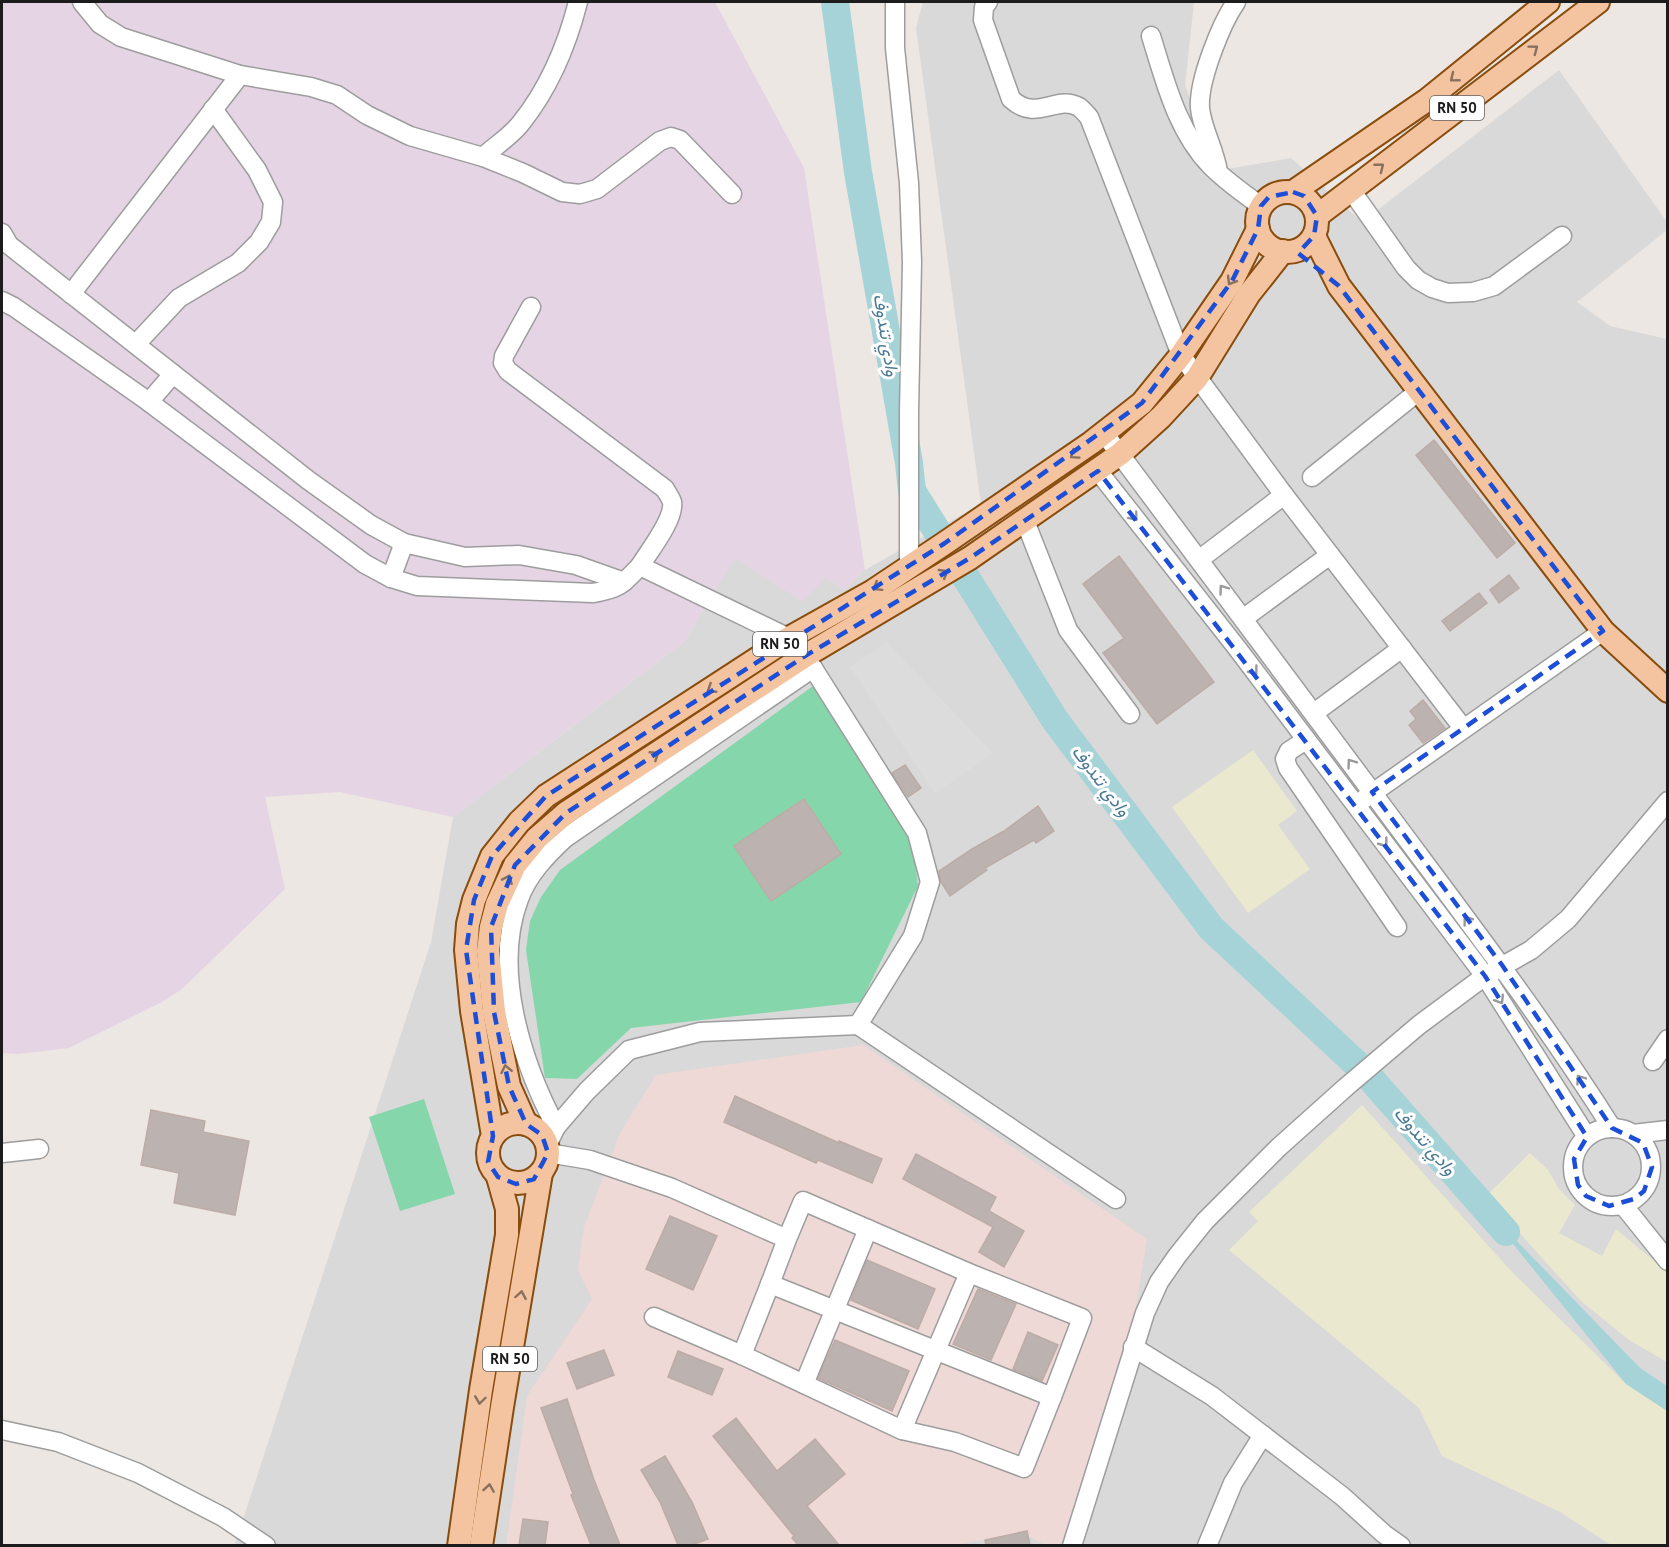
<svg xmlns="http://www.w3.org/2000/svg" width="1669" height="1547" font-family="'PT Sans',Vazirmatn,sans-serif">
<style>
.residential{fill:#dad9d9}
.industrial{fill:#e5d4e4}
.military{fill:#eed9d6}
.farmland{fill:#eae8ce}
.pitch{fill:#86d6ab}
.parking{fill:#dcdcdc}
.water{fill:#a5d3d7}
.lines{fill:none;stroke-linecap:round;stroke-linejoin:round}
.river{stroke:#a5d3d7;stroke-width:28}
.building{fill:#bcb2af;stroke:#bdaca6;stroke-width:1.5}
.minor-casing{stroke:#9d9d9d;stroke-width:21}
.major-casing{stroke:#884c0c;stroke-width:26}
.minor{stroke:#fff;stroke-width:18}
.major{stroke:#f4c3a0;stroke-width:22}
.oneway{stroke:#88705e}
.oneway2{stroke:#999}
.marked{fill:none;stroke:#1d4ed8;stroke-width:4.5;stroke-dasharray:12 8;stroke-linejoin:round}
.labels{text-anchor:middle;stroke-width:6;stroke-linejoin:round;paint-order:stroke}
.shield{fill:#fff;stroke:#606060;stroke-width:1.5}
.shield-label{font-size:15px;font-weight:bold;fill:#1c1c1c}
.water-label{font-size:18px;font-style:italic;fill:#4b7a94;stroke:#fff}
</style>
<rect width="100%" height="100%" fill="#ece7e2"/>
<path class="residential" d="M923 2H1194L1185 85 1216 171 1291 158 1362 222 1559 70 1667 222V230L1577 302 1610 326 1667 339V1545L237 1546 235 1544 431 942 453 817 684 642 735 557 826 577 844 590 865 570 981 504 916 28Z"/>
<path class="industrial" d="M2 2H715L804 168 865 570 844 590 826 577 803 602 735 558 684 642 453 817 340 792 265 797 285 889 182 989 162 1002 69 1048 18 1054 2 1053Z"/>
<path class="military" d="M863 1045 1147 1239 1134 1319 1061 1545H1045L1022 1533 948 1546H506L527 1396 592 1299 578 1270 584 1227 620 1133 656 1075Z"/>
<g class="farmland">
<path d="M1253 750 1297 811 1278 825 1310 869 1248 913 1172 807Z"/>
<path d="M1362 1105 1511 1271 1626 1384 1667 1410V1545H1611L1560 1512 1442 1456 1419 1408 1229 1250 1258 1221 1249 1212Z"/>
<path d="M1530 1153 1548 1170 1559 1189 1575 1205 1559 1233 1602 1256 1616 1229 1667 1272V1362L1629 1340 1581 1301 1486 1196Z"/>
</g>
<g class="pitch">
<path d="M813 686 912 838 918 886 861 1002 631 1028 577 1079 545 1078 526 950 530 921 541 897 560 870Z"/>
<path d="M424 1099 455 1194 400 1211 369 1117Z"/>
</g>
<path class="parking" d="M887 642 993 753 935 794 850 667Z"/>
<path class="water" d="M1480 1203 1640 1368 1667 1386V1411L1626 1384Z"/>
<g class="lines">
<path class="river" d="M835 2 858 172 909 463 912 491 1055 720 1211 928 1364 1071 1506 1232"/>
</g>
<g class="building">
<path d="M1434 440 1515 543 1497 558 1416 455Z"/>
<path d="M1119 556 1214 682 1157 724 1103 653 1124 638 1083 584Z"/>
<path d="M1509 575 1519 588 1499 603 1490 590Z"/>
<path d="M1479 593 1487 603 1450 631 1442 621Z"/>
<path d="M1423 700 1445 728 1423 743 1409 725 1416 719 1410 711Z"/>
<path d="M905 765 921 788 908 797 892 773Z"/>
<path d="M804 799 841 854 771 901 734 846Z"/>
<path d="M1038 806 1054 831 1036 843 1034 840 985 868 987 870 950 896 941 882 939 871 972 849 1004 831Z"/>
<path d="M735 1096 839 1143V1141L882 1159 872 1183 818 1160 816 1163 724 1122Z"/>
<path d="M151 1110 205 1121 203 1132 249 1141 235 1215 174 1203 179 1173 141 1165Z"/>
<path d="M916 1154 996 1197 989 1211 1024 1231 1004 1267 979 1252 993 1227 903 1179Z"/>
<path d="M670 1216 717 1236 693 1290 646 1269Z"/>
<path d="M867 1260 935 1289 918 1329 851 1300Z"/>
<path d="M978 1289 1016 1304 991 1360 953 1344Z"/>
<path d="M1028 1332 1058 1345 1042 1381 1013 1369Z"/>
<path d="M835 1340 909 1371 892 1411 818 1378Z"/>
<path d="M604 1350 614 1375 577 1389 567 1363Z"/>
<path d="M678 1351 723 1369 712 1395 668 1377Z"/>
<path d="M567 1399 594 1480 620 1545H591L571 1495 573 1494 541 1408Z"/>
<path d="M736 1418 777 1471 815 1439 845 1474 807 1506 839 1545H798L792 1538 794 1536 713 1436Z"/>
<path d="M665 1456 692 1502 708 1539 692 1545H678L660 1502 641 1470Z"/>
<path d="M523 1519 548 1522 545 1545H519Z"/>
<path d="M1027 1531 1030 1545H986L985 1540Z"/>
</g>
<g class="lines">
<defs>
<g id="minor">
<path d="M82 2 100 24 121 37 240 75 311 87 337 95 367 115 410 136 483 157 523 173 562 192 580 194 597 189 660 141 671 137 680 140 732 194"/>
<path d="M895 2V48L909 183 912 262 909 412V567"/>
<path d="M988 2 984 7 983 20 1011 99C1037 123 1056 94 1079 107 1082 109 1086 114 1089 117L1181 355 1284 495 1463 728"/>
<path d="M1151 36C1165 81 1177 131 1211 166 1226 181 1244 194 1261 206"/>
<path d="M483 157C495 146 511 136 521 123 549 88 567 45 578 2"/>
<path d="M1218 172C1215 150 1202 129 1200 108 1198 81 1221 24 1236 2"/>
<path d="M1351 190 1406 268 1418 280 1432 288 1448 293 1473 292 1494 286 1562 236"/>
<path d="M2 233 9 245 308 480 371 525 404 543 465 557 519 555 576 565 624 582"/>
<path d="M71 294 240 75"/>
<path d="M2 301 14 307 149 402 365 564 391 578 417 586 593 593C619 589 623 584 640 566L789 638 813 668 917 833 930 882 913 936 858 1025 700 1032 629 1050 587 1091 556 1127 547 1145"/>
<path d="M531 307 504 356 503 363 508 371 665 489C667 493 671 498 672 502 675 519 649 551 640 566"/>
<path d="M136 344 179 298 238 263 259 242 271 222 273 202 257 170 213 109"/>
<path d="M149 402 173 374"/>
<path d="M1104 433C1194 552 1283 672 1372 792 1454 903 1538 1011 1612 1128"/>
<path d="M1098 471 1237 648 1485 976 1587 1137"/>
<path d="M1312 477 1420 390"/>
<path d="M1025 521 1068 630 1130 714"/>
<path d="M1200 559 1284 495"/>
<path d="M391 578 404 543"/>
<path d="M1244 618 1330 555"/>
<path d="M1314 713 1402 648"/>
<path d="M1306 740 1289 751 1285 759 1288 768 1397 927"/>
<path d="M1364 799 1603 631"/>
<path d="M858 1025 1116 1199"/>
<path d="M1653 1061 1668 1039"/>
<path d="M556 1127C522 1063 492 970 519 899 528 874 547 855 565 838L813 668"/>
<circle cx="1612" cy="1167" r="39"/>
<path d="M1633 1134 1668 1130"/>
<path d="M2 1153 39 1149"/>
<path d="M548 1153 590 1160 672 1188 787 1239 803 1201 969 1273 1082 1318 1052 1397 770 1284 787 1239"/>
<path d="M1623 1205 1668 1261"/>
<path d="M654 1317 742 1355 770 1284"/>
<path d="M1133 1347 1212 1396 1342 1496 1384 1534 1401 1546"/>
<path d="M742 1355 902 1430 969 1273"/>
<path d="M804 1384 868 1229"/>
<path d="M2 1430 58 1442 138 1473 223 1517 266 1546"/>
<path d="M902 1430 955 1442 1024 1468 1052 1397"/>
<path d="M1072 1546 1145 1313 1159 1282 1177 1256 1205 1221 1279 1147 1346 1087 1419 1025 1485 976 1531 950 1568 919 1668 801"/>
<path d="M1207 1546 1233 1483 1263 1435"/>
</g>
<g id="major">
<path d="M1293 192 1427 100 1548 2"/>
<circle cx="1287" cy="222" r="30"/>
<path d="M1317 216 1598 2"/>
<path d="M1314 236 1339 286 1603 631 1668 691"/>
<circle cx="518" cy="1153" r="30"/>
<path d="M526 1124 509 1086 494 1012 488 951 491 927 497 904 515 865 537 838 566 813 805 656 970 558 1120 454 1161 417 1197 378 1249 294 1283 251"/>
<path d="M493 1136 472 1011 466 950 468 924 474 900 492 856 519 822 546 796 789 638 873 591 945 543 1091 443 1142 403 1181 355 1232 281 1258 229"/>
<path d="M459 1546 481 1390 507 1235V1209L498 1177"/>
<path d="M481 1546 502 1407 541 1173"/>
</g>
</defs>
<use href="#minor" class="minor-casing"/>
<use href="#major" class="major-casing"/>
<use href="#minor" class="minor"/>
<use href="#major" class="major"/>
</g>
<defs><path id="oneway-chevron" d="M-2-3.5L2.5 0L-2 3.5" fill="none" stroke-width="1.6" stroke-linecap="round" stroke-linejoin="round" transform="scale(1.5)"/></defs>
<g class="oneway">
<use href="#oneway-chevron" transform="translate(1534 49) rotate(-37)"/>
<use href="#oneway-chevron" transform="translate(1454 78) rotate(141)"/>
<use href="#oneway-chevron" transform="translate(1380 167) rotate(-38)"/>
<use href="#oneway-chevron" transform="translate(1231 281) rotate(121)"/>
<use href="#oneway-chevron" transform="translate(1074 455) rotate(145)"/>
<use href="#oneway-chevron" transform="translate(944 573) rotate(-31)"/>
<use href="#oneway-chevron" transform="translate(877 587) rotate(148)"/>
<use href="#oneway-chevron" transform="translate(711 689) rotate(147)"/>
<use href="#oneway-chevron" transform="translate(655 755) rotate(-33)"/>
<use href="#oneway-chevron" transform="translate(508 879) rotate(-66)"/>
<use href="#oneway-chevron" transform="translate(506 1069) rotate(-102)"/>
<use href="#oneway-chevron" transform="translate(521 1295) rotate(-80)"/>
<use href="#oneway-chevron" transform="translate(480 1400) rotate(98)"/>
<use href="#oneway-chevron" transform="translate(489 1488) rotate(-81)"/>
</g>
<g class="oneway2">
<use href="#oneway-chevron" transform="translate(1134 517) rotate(52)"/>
<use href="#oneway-chevron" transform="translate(1223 589) rotate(-126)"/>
<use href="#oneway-chevron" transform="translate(1254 671) rotate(53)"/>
<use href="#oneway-chevron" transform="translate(1351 763) rotate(-126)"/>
<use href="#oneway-chevron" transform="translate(1384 843) rotate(53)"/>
<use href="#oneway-chevron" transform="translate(1467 920) rotate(-127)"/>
<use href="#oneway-chevron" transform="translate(1500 1000) rotate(58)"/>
<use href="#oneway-chevron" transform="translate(1580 1079) rotate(-125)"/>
</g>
<path class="marked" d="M1293 192 1304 196 1317 216 1314 236 1298 253 1339 286 1603 631 1372 792 1502 965 1612 1128 1643 1143 1652 1167 1644 1191 1634 1199 1609 1206 1586 1196 1578 1185 1574 1159 1587 1137 1485 976 1098 471 970 558 805 656 566 813 515 865 491 927 494 1012 509 1086 526 1124 542 1135 548 1153 534 1179 516 1184 498 1177 488 1162 493 1136 466 950 474 900 492 856 546 796 945 543 1142 403 1232 281 1258 229 1261 206 1269 197Z"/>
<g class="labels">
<g class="shield">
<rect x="1430" y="96" width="54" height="24" rx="4.5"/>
<rect x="753" y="632" width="54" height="24" rx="4.5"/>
<rect x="483" y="1347" width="54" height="24" rx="4.5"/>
</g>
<g class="shield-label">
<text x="1457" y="113">RN 50</text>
<text x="780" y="649">RN 50</text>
<text x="510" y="1364">RN 50</text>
</g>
<g class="water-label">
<text transform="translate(886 335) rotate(81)" y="6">وادي تندوف</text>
<text transform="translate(1101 781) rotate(53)" y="6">وادي تندوف</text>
<text transform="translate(1425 1141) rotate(49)" y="6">وادي تندوف</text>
</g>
</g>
<rect width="1669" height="1547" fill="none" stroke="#1c1c1c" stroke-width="6"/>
</svg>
